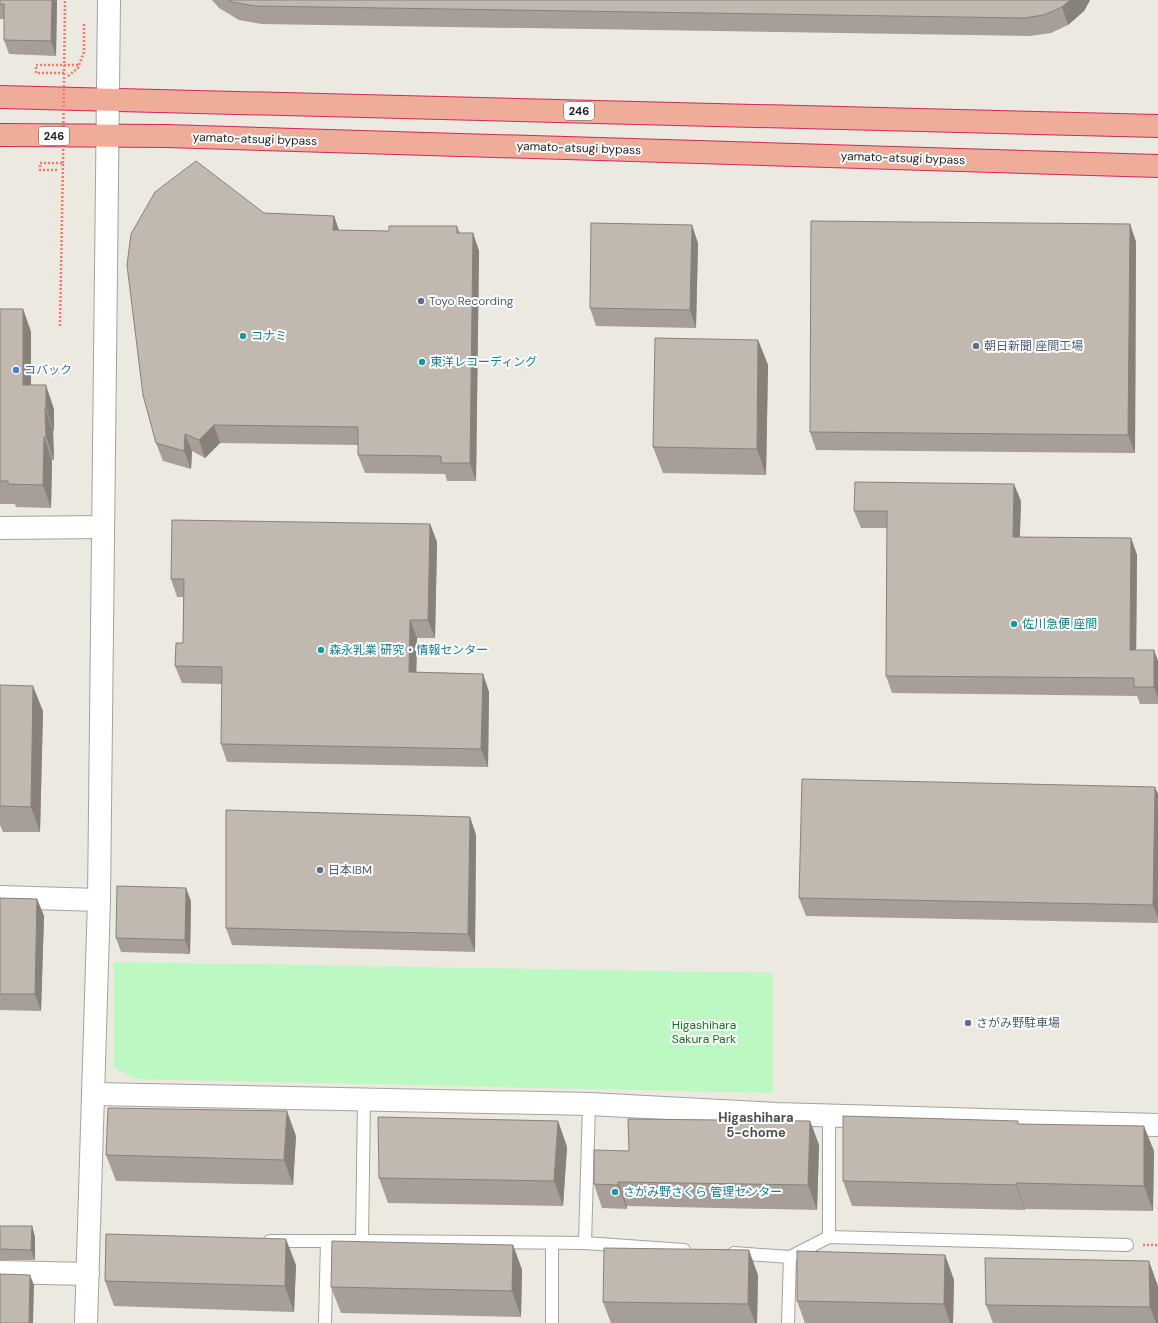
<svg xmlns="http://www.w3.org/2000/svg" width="1158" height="1323" font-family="'DM Sans','Noto Sans JP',sans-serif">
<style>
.park{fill:#bcf8c2}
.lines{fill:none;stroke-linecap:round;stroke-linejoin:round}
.service-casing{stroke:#a2a2a2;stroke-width:14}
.minor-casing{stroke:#a2a2a2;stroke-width:24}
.tertiary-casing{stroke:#a2a2a2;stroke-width:24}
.trunk-casing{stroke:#d1275f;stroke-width:24}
.path{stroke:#f77867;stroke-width:2.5;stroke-dasharray:2 2;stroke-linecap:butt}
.service{stroke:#fff;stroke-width:12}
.minor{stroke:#fff;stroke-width:22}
.tertiary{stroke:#fff;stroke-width:22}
.trunk{stroke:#efac98;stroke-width:22}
.path-bridge{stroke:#f77867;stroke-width:2.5;stroke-dasharray:2 2;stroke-linecap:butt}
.wall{fill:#a69e97}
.shaded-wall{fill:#87817b}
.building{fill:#c1b8b0;stroke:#87817b}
.service-dot{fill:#5c6f8a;stroke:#fff;stroke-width:1.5}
.culture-dot{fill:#0f9aa8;stroke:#fff;stroke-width:1.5}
.shop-dot{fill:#3f7fe0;stroke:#fff;stroke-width:1.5}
.labels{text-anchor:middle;stroke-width:4;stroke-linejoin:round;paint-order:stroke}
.shield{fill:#fff;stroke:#5f5f5f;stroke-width:1}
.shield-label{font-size:11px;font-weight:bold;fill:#1b1b1b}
.street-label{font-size:12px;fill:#1b1b1b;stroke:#fff}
.service-label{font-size:12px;fill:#4e5e75;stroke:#fff;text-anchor:start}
.culture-label{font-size:12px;fill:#0d838f;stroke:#fff;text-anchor:start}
.shop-label{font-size:12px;fill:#366cbe;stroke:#fff;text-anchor:start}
.park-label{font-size:12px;fill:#0d7517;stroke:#fff}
.neighbourhood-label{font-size:13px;font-weight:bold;fill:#4e4e4e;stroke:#fff}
</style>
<rect width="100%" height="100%" fill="#ece9e0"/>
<path class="park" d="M114 962 773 973V1093L135 1079 114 1067Z"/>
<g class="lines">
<defs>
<g id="service">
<path d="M829 1115V1237"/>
<path d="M270 1241H362L585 1243 684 1250"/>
<path d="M362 1241 364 1098"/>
<path d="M585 1243 589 1104"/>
<path d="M734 1253 790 1257 829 1237 1127 1245"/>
<path d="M325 1323 327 1241"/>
<path d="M552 1323V1243"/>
<path d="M788 1323 790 1257"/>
</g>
<g id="minor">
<path d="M0 528 103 527"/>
<path d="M0 897 99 900"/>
<path d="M93 1094 589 1104 777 1114 1158 1125"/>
<path d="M0 1272 88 1274"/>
</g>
<path id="tertiary" d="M86 1323 99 900 109 0"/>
<g id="trunk">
<path d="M0 97 1158 126"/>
<path d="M0 135 166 136 1158 166"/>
</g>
</defs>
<use href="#service" class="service-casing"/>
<use href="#minor" class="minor-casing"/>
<use href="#tertiary" class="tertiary-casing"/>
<use href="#trunk" class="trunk-casing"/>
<g class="path">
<path d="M64 73H36V65H79"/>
<path d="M68 76 78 68 84 52V23"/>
<path d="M57 170H40V163H63L60 327"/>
<path d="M1143 1245H1158"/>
</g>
<use href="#service" class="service"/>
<use href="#minor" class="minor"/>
<use href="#tertiary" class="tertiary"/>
<use href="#trunk" class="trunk"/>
<path class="path-bridge" d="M63 163 65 0"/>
</g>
<g class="wall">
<path d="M0 0H57L56 56 9 54 4 40V19H0Z"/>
<path d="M212 0H1090L1084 11 1068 25 1051 33 1030 36 261 24 239 20 219 8Z"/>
<path d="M264 213 334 216 339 230 389 231 457 226 460 233H473L479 251 476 481H447L445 474 365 473 358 455V445L220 443 205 458 192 451 191 469 163 461 156 443Z"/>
<path d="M1130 224 1136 242 1135 453 816 450 810 432Z"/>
<path d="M698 243 696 328 596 326 590 308Z"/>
<path d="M0 309H23L31 332V385L54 409V431H53L54 460H52L51 508 16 507 15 504H0Z"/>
<path d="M758 340 768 365 766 475 663 473 653 447Z"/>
<path d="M1021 501 1020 537 1131 538 1137 555 1136 650H1154L1158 661V704H1140L1137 696 892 693 886 676 887 528H861L854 511Z"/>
<path d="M430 524 437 542 435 638H417L416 672 483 674 489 692 488 767 227 762 221 744 222 684 182 683 175 666 183 643V597H177L171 579Z"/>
<path d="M0 685 43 711 40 832H3L0 825Z"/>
<path d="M1158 794V923L806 916 799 898Z"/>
<path d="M470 817 476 835 475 952 232 945 226 928Z"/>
<path d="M0 898 37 899 44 916 41 1011 0 1010Z"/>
<path d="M191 901 190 954 121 952 116 938Z"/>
<path d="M558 1121 567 1147 563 1206 388 1203 379 1178Z"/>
<path d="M810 1121 819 1145 817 1210 627 1206V1209L602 1208 594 1184 629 1151Z"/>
<path d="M1019 1124 1154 1151 1153 1211 1025 1209V1210L852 1206 843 1181Z"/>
<path d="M296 1136 293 1185 116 1181 106 1155Z"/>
<path d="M0 1226H32L35 1237V1260H0Z"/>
<path d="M513 1245 522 1270 521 1317 341 1313 331 1287Z"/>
<path d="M945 1255 954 1280 953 1323H805L797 1301Z"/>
<path d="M296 1265 294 1312 114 1306 105 1281Z"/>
<path d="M758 1275 757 1323H611L603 1302Z"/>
<path d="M1158 1286V1323H993L986 1305Z"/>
</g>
<g class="shaded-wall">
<path d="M52 0H57L56 56 51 41Z"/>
<path d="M1070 0H1090L1084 11 1068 25 1062 7Z"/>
<path d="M334 216 340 234 333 230Z"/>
<path d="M1130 224 1136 242 1135 453 1128 435Z"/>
<path d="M692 225 698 243 696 328 690 310Z"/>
<path d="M473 233 479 251 476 481 470 463Z"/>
<path d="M23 309 31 332V409L23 385Z"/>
<path d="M758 340 768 365 766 475 757 449Z"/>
<path d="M46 385 54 409V431L46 408Z"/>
<path d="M45 408 53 431 54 460 46 437Z"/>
<path d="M214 425 220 443 205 458 199 440Z"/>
<path d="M185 434 192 451 191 469 184 451Z"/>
<path d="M44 437 52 460 51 508 43 485Z"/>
<path d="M1014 484 1021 501 1019 554 1013 537Z"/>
<path d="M430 524 437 542 435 638 428 620Z"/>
<path d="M1131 538 1137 555 1136 667 1130 650Z"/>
<path d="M410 620 417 638 416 690 409 672Z"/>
<path d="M1154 650 1158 661V699L1154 687Z"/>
<path d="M483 674 489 692 488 767 481 749Z"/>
<path d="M33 686 43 711 40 832 31 807Z"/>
<path d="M1155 787 1158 794V919L1153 905Z"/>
<path d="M470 817 476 835 475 952 468 934Z"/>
<path d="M186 888 191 901 190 954 185 940Z"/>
<path d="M37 899 44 916 41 1011 35 994Z"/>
<path d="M287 1111 296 1136 293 1185 284 1160Z"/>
<path d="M558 1121 567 1147 563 1206 554 1181Z"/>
<path d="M810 1121 819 1145 817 1210 808 1185Z"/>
<path d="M1144 1126 1154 1151 1153 1211 1144 1186Z"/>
<path d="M618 1182 627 1206V1209L618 1185Z"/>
<path d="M1016 1183 1025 1209V1210L1016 1185Z"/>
<path d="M32 1226 35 1237V1260L31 1250Z"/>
<path d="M286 1239 296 1265 294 1312 285 1286Z"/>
<path d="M513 1245 522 1270 521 1317 512 1291Z"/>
<path d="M749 1250 758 1275 757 1323H755L748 1304Z"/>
<path d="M945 1255 954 1280 953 1323H950L944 1304Z"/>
<path d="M1149 1261 1158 1286V1323H1156L1150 1307Z"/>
<path d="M30 1275 34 1285 33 1323H29Z"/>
</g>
<g class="building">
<path d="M0 0H52L51 41 4 40V4H0Z"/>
<path d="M229 0H1070L1062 7 1044 15 1024 18 255 6 232 2Z"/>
<path d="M196 161 264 213 334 216 333 230 389 231V226H457V233H473L470 463H441V456L358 455V427L214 425 199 440 185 434 184 451 156 443 143 395 127 265 131 234 155 192Z"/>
<path d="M811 221 1130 224 1128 435 810 432Z"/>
<path d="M591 223 692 225 690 310 590 308Z"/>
<path d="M0 309H23V385H46V408H45L46 437H44L43 485 8 484V481H0Z"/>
<path d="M655 338 758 340 757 449 653 447Z"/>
<path d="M855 482 1014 484 1013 537 1131 538 1130 650H1154V687H1134V678L886 676 887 511H854Z"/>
<path d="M172 520 430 524 428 620H410L409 672 483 674 481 749 221 744 222 667 175 666 176 643H183L184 579H171Z"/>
<path d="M0 685 33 686 31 807 0 806Z"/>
<path d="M802 779 1155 787 1153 905 799 898Z"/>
<path d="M226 810 470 817 468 934 226 928Z"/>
<path d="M117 886 186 888 185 940 116 938Z"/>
<path d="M0 898 37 899 35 994H0Z"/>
<path d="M108 1108 287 1111 284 1160 106 1155Z"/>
<path d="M843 1116 1018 1121V1124L1144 1126V1186L1016 1183V1185L843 1181Z"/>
<path d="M378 1117 558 1121 554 1181 379 1178Z"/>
<path d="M628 1119 810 1121 808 1185 618 1182V1185L594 1184V1150L629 1151Z"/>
<path d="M0 1226H32L31 1250 0 1249Z"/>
<path d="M106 1234 286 1239 285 1286 105 1281Z"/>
<path d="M332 1241 513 1245 512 1291 331 1287Z"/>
<path d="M604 1248 749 1250 748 1304 603 1302Z"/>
<path d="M797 1251 945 1255 944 1304 797 1301Z"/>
<path d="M985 1258 1149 1261 1150 1307 986 1305Z"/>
<path d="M0 1274 30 1275 29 1323H0Z"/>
</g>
<g class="service-dot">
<circle cx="421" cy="301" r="4"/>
<circle cx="976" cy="346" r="4"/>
<circle cx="320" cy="870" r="4"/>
<circle cx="968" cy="1023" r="4"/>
</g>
<g class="culture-dot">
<circle cx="243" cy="336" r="4"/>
<circle cx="422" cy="362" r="4"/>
<circle cx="1014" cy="624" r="4"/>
<circle cx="321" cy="650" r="4"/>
<circle cx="615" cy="1192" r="4"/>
</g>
<circle class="shop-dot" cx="16" cy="370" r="4"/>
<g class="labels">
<g class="shield">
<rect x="564" y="102" width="30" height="18" rx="3"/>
<rect x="39" y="127" width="30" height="18" rx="3"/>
</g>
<g class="shield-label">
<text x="579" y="115">246</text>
<text x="54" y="140">246</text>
</g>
<g class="street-label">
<text transform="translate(255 139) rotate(2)" y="4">yamato-atsugi bypass</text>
<text transform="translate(579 148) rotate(2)" y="4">yamato-atsugi bypass</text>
<text transform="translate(903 158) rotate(2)" y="4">yamato-atsugi bypass</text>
</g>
<g class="service-label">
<text x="429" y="305">Toyo Recording</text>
<text x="984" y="350">朝日新聞 座間工場</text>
<text x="328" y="874">日本IBM</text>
<text x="976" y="1027">さがみ野駐車場</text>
</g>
<g class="culture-label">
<text x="251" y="340">コナミ</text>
<text x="430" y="366">東洋レコーディング</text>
<text x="1022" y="628">佐川急便 座間</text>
<text x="329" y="654">森永乳業 研究・情報センター</text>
<text x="623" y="1196">さがみ野さくら 管理センター</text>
</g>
<g class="shop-label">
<text x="24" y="374">コバック</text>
</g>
<g class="park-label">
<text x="704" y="1029">Higashihara<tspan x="704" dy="14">Sakura Park</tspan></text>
</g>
<g class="neighbourhood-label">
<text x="756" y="1122">Higashihara<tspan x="756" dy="15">5-chome</tspan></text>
</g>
</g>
</svg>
